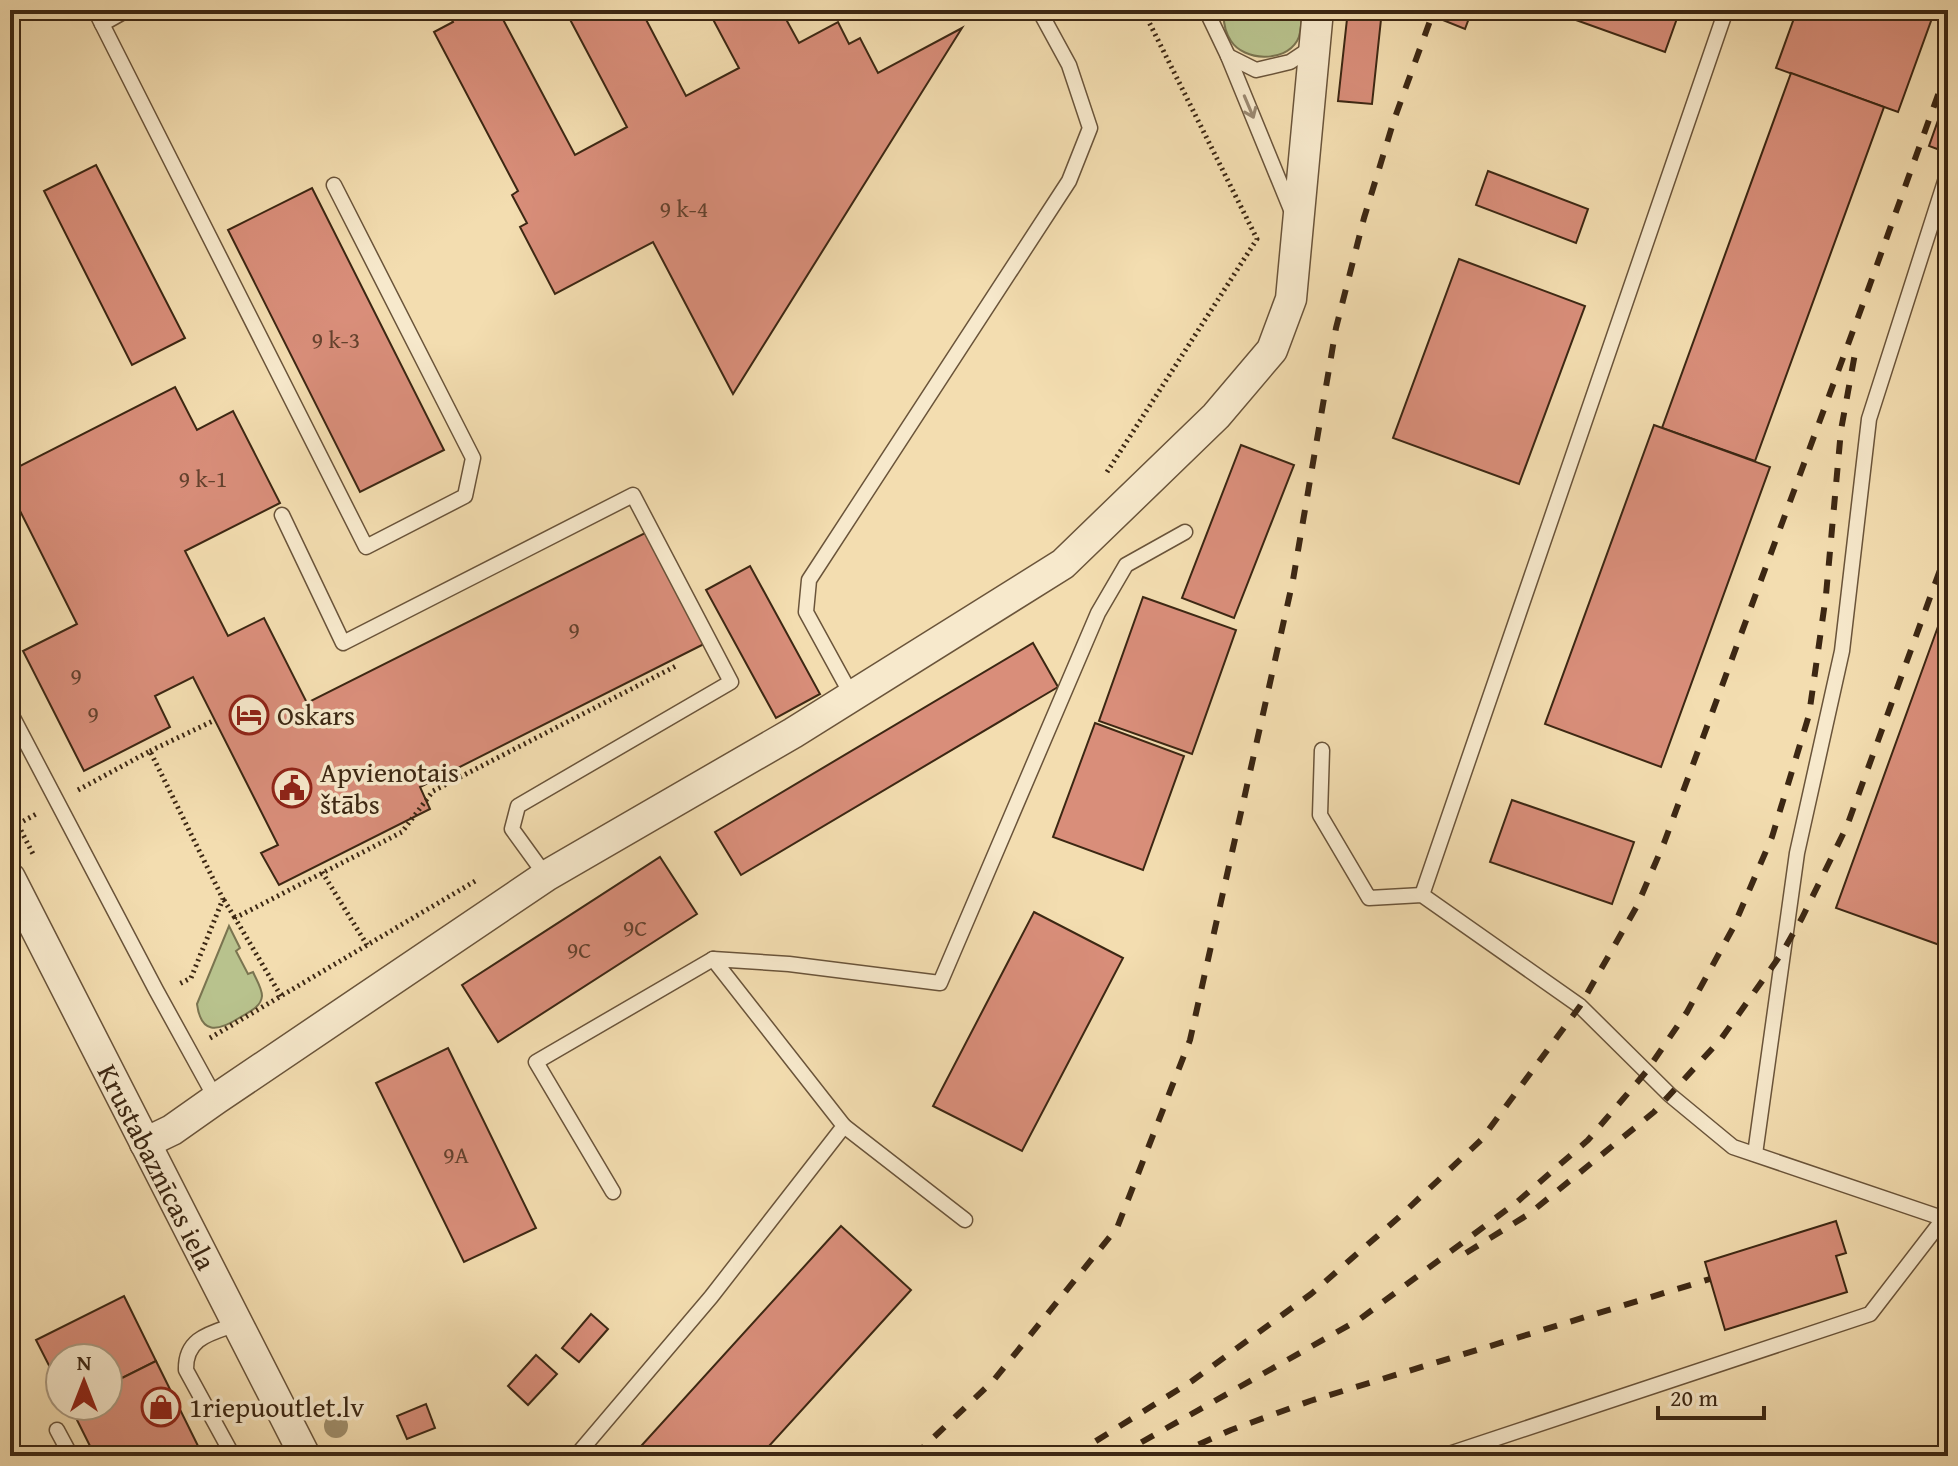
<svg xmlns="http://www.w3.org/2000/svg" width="1958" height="1466" font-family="'Gentium Book Plus',serif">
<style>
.green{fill:#b8c28d;stroke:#7a7450;stroke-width:2}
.building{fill:#d98e7a;stroke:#3c2713;stroke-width:2}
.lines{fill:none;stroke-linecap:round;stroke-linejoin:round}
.lane-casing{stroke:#6a543a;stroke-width:17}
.street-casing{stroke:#6a543a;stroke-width:33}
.path{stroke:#3c2713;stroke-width:5;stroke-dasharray:2 4;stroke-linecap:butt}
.lane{stroke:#f7e9cc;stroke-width:14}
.street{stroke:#f7e9cc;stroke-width:30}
.rail{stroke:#3c2713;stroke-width:6;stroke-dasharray:14 14;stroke-linecap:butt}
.tree{fill:#9f8e6b}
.oneway{stroke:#9a8870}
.labels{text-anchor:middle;stroke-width:7;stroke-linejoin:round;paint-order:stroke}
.number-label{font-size:24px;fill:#63412d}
.poi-label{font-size:28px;fill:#3c2713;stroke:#f7e9cc;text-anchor:start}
.street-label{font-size:28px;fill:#3c2713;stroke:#f7e9cc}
</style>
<rect width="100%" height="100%" fill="#f3ddb0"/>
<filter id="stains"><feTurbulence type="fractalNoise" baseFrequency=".0025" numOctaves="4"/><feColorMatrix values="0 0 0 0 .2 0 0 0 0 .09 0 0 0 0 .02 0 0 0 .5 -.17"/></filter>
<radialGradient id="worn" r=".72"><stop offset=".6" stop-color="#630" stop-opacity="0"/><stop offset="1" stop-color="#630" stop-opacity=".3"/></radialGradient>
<g class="green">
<path d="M1224 10H1302C1301 19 1302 34 1297 41 1284 63 1244 61 1231 41 1225 32 1223 20 1224 10Z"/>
<path d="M229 926 240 948 236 951 248 974 253 972C256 979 262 988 262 996 261 1008 247 1013 239 1018 217 1032 201 1034 197 1004Z"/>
</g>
<g class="building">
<path d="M447 10H498L575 155 627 127 565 10H641L686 96 739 68 708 10H781L799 43 838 22 849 44 860 38 878 73 962 28 733 394 653 242 555 294 520 227 527 223 512 195 518 191 434 32 453 22Z"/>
<path d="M1348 10H1382L1372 104 1338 101Z"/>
<path d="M1418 10H1472L1465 29Z"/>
<path d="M1548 10H1680L1665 52Z"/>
<path d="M1797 10H1935L1898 112 1776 68Z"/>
<path d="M1791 73 1884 107 1755 461 1662 428Z"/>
<path d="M1948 92V153L1929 146Z"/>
<path d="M96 165 185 338 132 365 44 191Z"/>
<path d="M1488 171 1588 209 1576 243 1476 205Z"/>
<path d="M312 188 444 450 360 492 228 230Z"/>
<path d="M1459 259 1585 306 1519 484 1393 438Z"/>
<path d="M175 387 197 430 233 411 280 503 185 551 228 636 264 618 307 703 647 532 704 644 420 787 430 809 279 885 261 853 278 845 193 677 155 696 170 727 84 771 23 651 77 624 10 491V471Z"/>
<path d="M1654 425 1770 467 1661 767 1545 724Z"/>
<path d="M1241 445 1294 465 1234 618 1182 598Z"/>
<path d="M750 566 820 694 776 718 706 590Z"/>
<path d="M1143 597 1236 630 1192 754 1099 721Z"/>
<path d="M1948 599V948L1836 908Z"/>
<path d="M1033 643 1058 687 741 875 715 832Z"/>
<path d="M1095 723 1184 756 1143 870 1053 837Z"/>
<path d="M1512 800 1634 842 1612 904 1490 862Z"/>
<path d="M660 857 697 914 498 1042 462 985Z"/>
<path d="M1034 912 1123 958 1022 1151 933 1106Z"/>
<path d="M448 1048 536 1228 464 1262 376 1083Z"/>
<path d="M1836 1221 1846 1253 1836 1256 1847 1292 1725 1330 1705 1262Z"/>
<path d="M841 1226 911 1290 760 1456H632Z"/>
<path d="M124 1296 156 1361 108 1385V1358H60V1387L36 1340Z"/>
<path d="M591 1314 608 1329 579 1362 562 1348Z"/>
<path d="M536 1355 557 1374 528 1405 508 1386Z"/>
<path d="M156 1361 203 1456H95L70 1406H108V1385Z"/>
<path d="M426 1404 435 1428 407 1439 397 1416Z"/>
</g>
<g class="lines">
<defs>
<g id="lane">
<path d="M95 10 102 24 127 10"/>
<path d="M1206 10 1228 56 1292 212"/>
<path d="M102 24 366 547 465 496 473 458 334 185"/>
<path d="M1228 56 1256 70 1290 62 1314 46"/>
<path d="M282 515 343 643 633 495 731 682 518 806 512 829 546 876"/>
<path d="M852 696 806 612 809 580 1069 181 1090 128 1069 65 1039 10"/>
<path d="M10 712 156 990 216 1099"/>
<path d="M1322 750 1320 815 1369 898 1422 895 1580 1006 1670 1095 1733 1147 1948 1220"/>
<path d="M1422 895 1726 10"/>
<path d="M844 1126 965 1220"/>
<path d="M1755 1154 1797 853 1842 651 1869 419 1948 172"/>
<path d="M613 1192 536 1062 713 959"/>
<path d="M57 1430 71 1456"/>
<path d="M233 1456 186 1370C185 1337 212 1333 237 1324"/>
<path d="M576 1456 711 1297 844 1126 713 959 789 964 940 983 1098 613 1126 565 1185 532"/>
<path d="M1443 1456 1870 1314 1944 1218 1948 1209"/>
</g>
<g id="street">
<path d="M10 878 305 1456"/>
<path d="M145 1143 172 1130 216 1099 546 876 793 733 1063 564 1216 416 1272 350 1291 299 1318 10"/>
</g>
</defs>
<use href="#lane" class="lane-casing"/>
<use href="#street" class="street-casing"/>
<g class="path">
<path d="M1107 472 1257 239 1143 10"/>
<path d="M150 751 215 720"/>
<path d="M78 790 150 751 223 899 191 978 179 984"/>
<path d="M10 809 33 854"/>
<path d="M18 824 38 813"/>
<path d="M322 872 367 945"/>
<path d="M224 900 235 918"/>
<path d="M281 996 235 918 402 832 433 791 676 666"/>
<path d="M210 1038 477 880"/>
</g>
<use href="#lane" class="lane"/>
<use href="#street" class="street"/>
<g class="rail">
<path d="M1466 1253 1529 1214 1654 1112 1721 1039 1782 953 1802 918 1847 826 1948 548"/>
<path d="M914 1456 993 1381 1117 1228 1190 1040 1293 580 1336 328 1364 218 1394 120 1434 10"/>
<path d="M1072 1456 1192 1381 1311 1294 1398 1218 1481 1140 1580 1006 1637 906 1664 843 1864 301 1948 67"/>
<path d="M1117 1456 1360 1319 1517 1202 1588 1140 1646 1072 1687 1012 1733 928 1772 837 1809 715 1826 595 1841 430 1856 348"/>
<path d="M1173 1456 1231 1430 1310 1401 1710 1279"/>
</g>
</g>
<circle class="tree" cx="336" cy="1426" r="12"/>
<defs><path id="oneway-shaft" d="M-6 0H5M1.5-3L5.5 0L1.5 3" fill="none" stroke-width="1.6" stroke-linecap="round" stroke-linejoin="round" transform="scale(2)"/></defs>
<use class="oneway" href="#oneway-shaft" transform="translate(1249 107) rotate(67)"/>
<defs>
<symbol id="hotel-ring" viewBox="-11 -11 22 22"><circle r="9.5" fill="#f7e9cc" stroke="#8f2418" stroke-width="1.5"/><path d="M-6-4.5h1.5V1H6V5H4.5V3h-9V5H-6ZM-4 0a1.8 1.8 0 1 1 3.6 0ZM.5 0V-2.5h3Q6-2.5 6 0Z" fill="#8f2418"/></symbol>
<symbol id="civic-ring" viewBox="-11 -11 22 22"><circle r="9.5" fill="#f7e9cc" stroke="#8f2418" stroke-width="1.5"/><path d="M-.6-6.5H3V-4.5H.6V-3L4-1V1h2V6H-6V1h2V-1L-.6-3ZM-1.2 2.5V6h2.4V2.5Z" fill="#8f2418"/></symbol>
<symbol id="shop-ring" viewBox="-11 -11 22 22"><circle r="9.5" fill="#f7e9cc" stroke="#8f2418" stroke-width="1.5"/><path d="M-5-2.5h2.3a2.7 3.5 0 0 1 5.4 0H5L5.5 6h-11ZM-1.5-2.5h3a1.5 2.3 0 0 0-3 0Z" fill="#8f2418"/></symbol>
</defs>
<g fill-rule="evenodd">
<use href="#hotel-ring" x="227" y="693" width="44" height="44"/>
<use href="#civic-ring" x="270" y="766" width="44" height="44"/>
<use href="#shop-ring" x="139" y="1385" width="44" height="44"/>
</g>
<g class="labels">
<g class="number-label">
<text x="684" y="217">9 k-4</text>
<text x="336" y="348">9 k-3</text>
<text x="203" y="487">9 k-1</text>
<text x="574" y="638">9</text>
<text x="76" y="684">9</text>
<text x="93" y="722">9</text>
<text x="635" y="936">9C</text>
<text x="579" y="958">9C</text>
<text x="456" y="1163">9A</text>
</g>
<g class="poi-label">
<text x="277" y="725">Oskars</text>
<text x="320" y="782">Apvienotais<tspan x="320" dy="32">štābs</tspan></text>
<text x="189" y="1417">1riepuoutlet.lv</text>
</g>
<g class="street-label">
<text transform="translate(157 1167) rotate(63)" y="10">Krustabaznīcas iela</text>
</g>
</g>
<rect width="1958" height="1466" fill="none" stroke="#f3ddb0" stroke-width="40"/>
<rect x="12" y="12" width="1934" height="1442" fill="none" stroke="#3c2713" stroke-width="4"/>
<rect x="20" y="20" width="1918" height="1426" fill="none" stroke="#3c2713" stroke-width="2"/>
<g transform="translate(84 1382)"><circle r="38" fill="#f7e9cc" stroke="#ac9b82" stroke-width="2"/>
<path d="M0-6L14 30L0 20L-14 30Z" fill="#8f2418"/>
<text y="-12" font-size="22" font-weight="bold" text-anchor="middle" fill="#3c2713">N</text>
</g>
<path d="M1658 1406v12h106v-12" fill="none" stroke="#3c2713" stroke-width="4"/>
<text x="1670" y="1406" font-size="24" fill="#3c2713" stroke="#f7e9cc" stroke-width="6" paint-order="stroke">20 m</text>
<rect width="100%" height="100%" filter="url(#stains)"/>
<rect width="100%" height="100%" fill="url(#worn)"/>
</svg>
